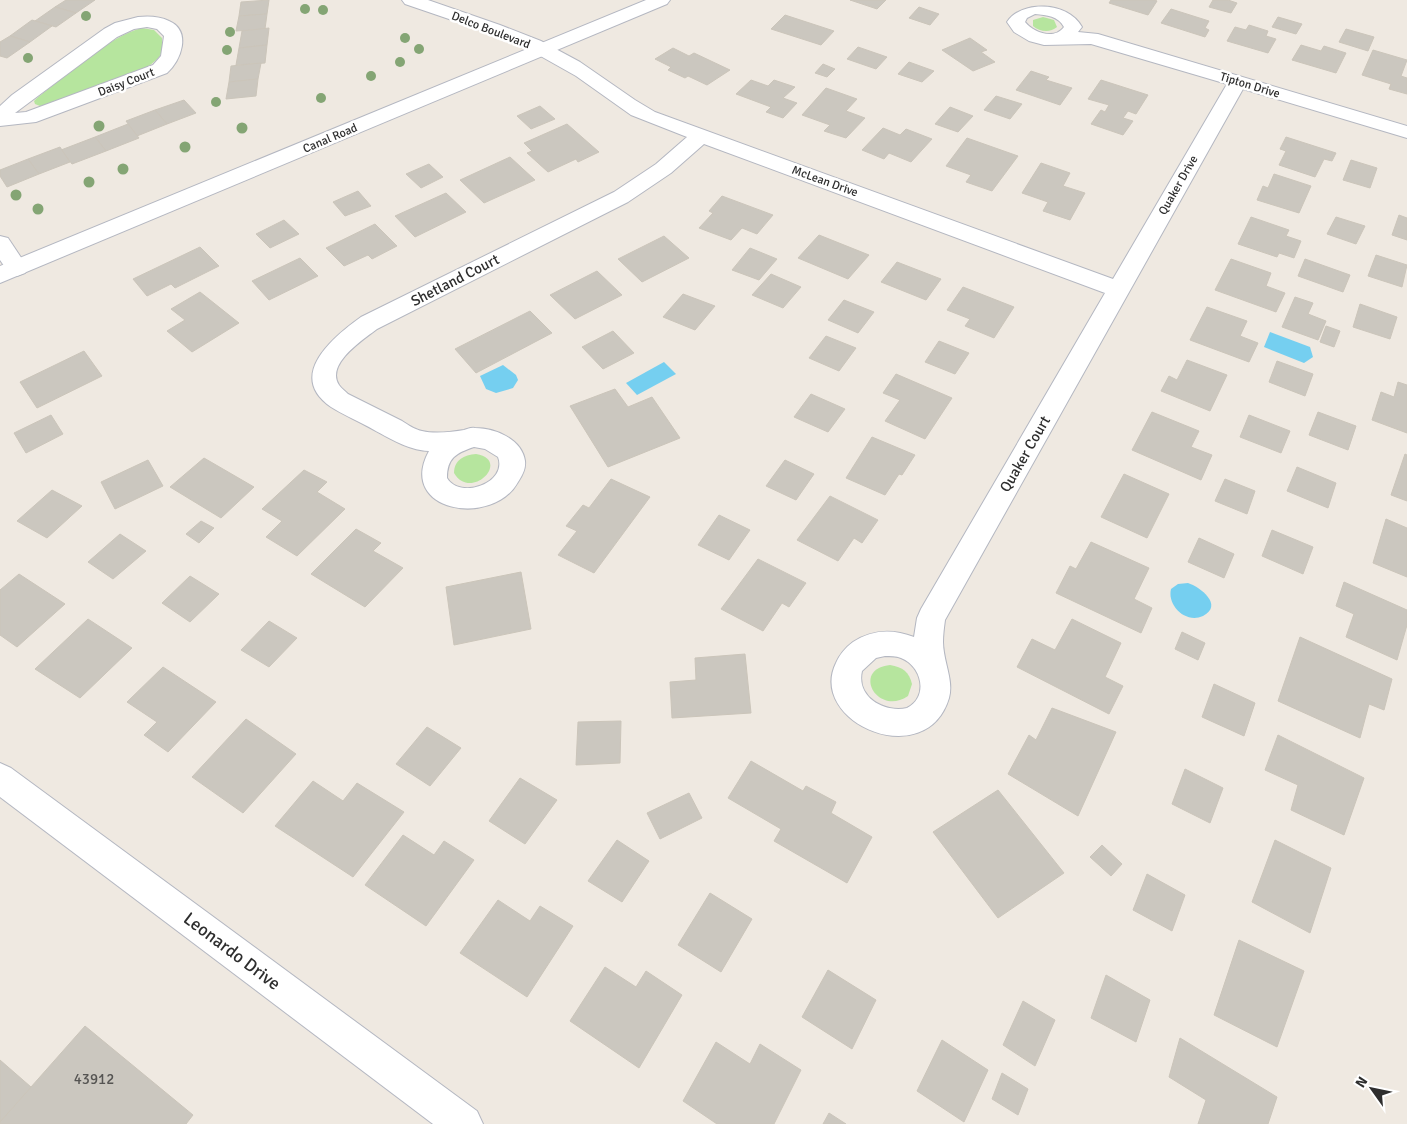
<svg xmlns="http://www.w3.org/2000/svg" width="1407" height="1124" font-family="Signika,sans-serif">
<style>
.green{fill:#b6e59e}
.water{fill:#75cff0}
.building{fill:#cbc7bf;stroke:#cbc5ba}
.lines{fill:none;stroke-linecap:round;stroke-linejoin:round}
.street-casing{stroke:#b4b7c1;stroke-width:2}
.secondary-casing{stroke:#b4b7c1;stroke-width:2}
.street{fill:#fff;fill-rule:evenodd}
.secondary{fill:#fff;fill-rule:evenodd}
.tree{fill:#84a574}
.labels{text-anchor:middle;stroke-width:5;stroke-linejoin:round;paint-order:stroke}
.far-street-label{font-size:12px;fill:#2e2e2e;stroke:#fff}
.street-label{font-size:15px;fill:#2e2e2e;stroke:#fff}
.near-number-label{font-size:15px;fill:#555452}
.near-street-label{font-size:18px;fill:#2e2e2e;stroke:#fff}
</style>
<rect width="100%" height="100%" fill="#efe9e1"/>
<g class="green">
<path d="M1043 17 1054 20 1057 27C1050 33 1040 32 1033 26V20Z"/>
<path d="M142 28 154 30 162 38C162 45 163 52 159 57 145 76 71 96 46 105L40 106 35 104 34 101 37 98C63 78 111 35 142 28Z"/>
<path d="M476 454C512 460 471 502 454 473 454 460 464 455 476 454Z"/>
<path d="M890 665C903 667 909 672 912 684L908 696C877 717 851 669 890 665Z"/>
</g>
<g class="water">
<path d="M1270 332 1310 347 1313 357 1304 363 1264 347Z"/>
<path d="M664 362 676 374 637 395 626 383Z"/>
<path d="M503 365 516 375 518 380 513 388 496 393 486 389 480 376Z"/>
<path d="M1188 583C1200 587 1224 605 1203 616 1185 624 1167 605 1171 589L1178 584Z"/>
</g>
<g class="building">
<path d="M66 0H95L76 13 55 7Z"/>
<path d="M269 0 267 14 239 16 241 2Z"/>
<path d="M850 0H886L877 9Z"/>
<path d="M1111 0H1155L1157 1 1148 15 1109 3Z"/>
<path d="M1213 0H1228L1237 3 1231 13 1209 7Z"/>
<path d="M55 7 76 13 56 27 35 21Z"/>
<path d="M919 7 939 14 930 25 909 18Z"/>
<path d="M1171 9 1209 21 1205 28 1209 30 1205 37 1161 23Z"/>
<path d="M267 14 265 29 236 31 239 16Z"/>
<path d="M785 15 834 31 821 45 771 29Z"/>
<path d="M1278 17 1302 24 1296 34 1272 27Z"/>
<path d="M32 20 52 26 30 42 10 36Z"/>
<path d="M1249 25 1268 31 1266 36 1276 39 1268 53 1227 41 1235 27 1246 30Z"/>
<path d="M269 28 267 45 239 48 242 31Z"/>
<path d="M1346 29 1374 37 1368 51 1339 42Z"/>
<path d="M10 36 30 42 7 58 0 56V42Z"/>
<path d="M970 38 987 50 981 52 995 62 973 71 942 50Z"/>
<path d="M267 45 265 63 236 65 239 48Z"/>
<path d="M1301 45 1321 51 1324 46 1346 53 1336 73 1292 60Z"/>
<path d="M858 47 887 57 876 69 847 59Z"/>
<path d="M673 48 689 56 694 53 730 70 707 85 688 76 685 78 668 70 671 67 655 59Z"/>
<path d="M1373 50 1407 60 1401 76 1407 78V94L1389 89 1391 84 1362 75Z"/>
<path d="M909 62 934 71 922 82 898 74Z"/>
<path d="M261 63 258 79 229 82 231 66Z"/>
<path d="M823 64 835 69 827 77 815 73Z"/>
<path d="M1031 71 1049 77 1046 80 1072 88 1060 105 1016 90Z"/>
<path d="M258 79 256 96 226 99 229 82Z"/>
<path d="M751 80 768 86 774 80 795 87 783 98 797 103 783 118 766 112 771 107 736 94Z"/>
<path d="M1101 80 1148 95 1136 114 1128 111 1123 118 1133 121 1123 135 1091 124 1101 110 1105 112 1109 105 1088 99Z"/>
<path d="M826 88 857 99 846 111 865 118 846 138 824 131 830 125 802 115Z"/>
<path d="M996 96 1022 104 1010 119 984 110Z"/>
<path d="M184 100 196 113 167 124 155 110Z"/>
<path d="M540 106 555 119 531 129 517 116Z"/>
<path d="M950 107 973 116 958 132 935 124Z"/>
<path d="M155 110 167 124 137 136 126 121Z"/>
<path d="M128 124 139 138 106 151 95 137Z"/>
<path d="M567 124 599 152 578 162 576 159 548 172 527 153 532 151 524 143Z"/>
<path d="M883 128 900 135 906 129 932 139 911 162 889 153 884 159 862 150Z"/>
<path d="M95 137 106 151 72 164 61 150Z"/>
<path d="M1286 137 1336 153 1332 161 1324 159 1315 177 1279 165 1286 151 1280 149Z"/>
<path d="M967 138 1018 156 992 191 966 182 971 175 946 166Z"/>
<path d="M60 147 70 162 39 174 28 159Z"/>
<path d="M510 157 535 180 484 203 460 180Z"/>
<path d="M28 159 39 174 7 187 0 176V170Z"/>
<path d="M1351 160 1377 168 1370 188 1343 180Z"/>
<path d="M1041 163 1070 173 1063 186 1085 193 1070 220 1043 211 1048 202 1022 193Z"/>
<path d="M429 164 443 177 421 188 406 174Z"/>
<path d="M1274 174 1311 186 1299 213 1257 200 1263 186 1268 188Z"/>
<path d="M358 191 371 206 345 216 333 202Z"/>
<path d="M446 193 466 212 415 237 395 216Z"/>
<path d="M722 196 773 215 757 234 742 228 731 240 699 228 713 213 709 211Z"/>
<path d="M1399 215 1407 218V240L1392 235Z"/>
<path d="M1251 217 1289 230 1286 236 1301 241 1294 258 1279 253 1277 257 1238 244Z"/>
<path d="M1336 217 1365 226 1356 244 1327 234Z"/>
<path d="M284 220 299 234 270 248 256 234Z"/>
<path d="M375 224 397 246 372 259 368 255 344 266 326 248Z"/>
<path d="M819 235 869 255 848 279 798 258Z"/>
<path d="M664 236 689 258 642 282 618 259Z"/>
<path d="M200 247 219 266 175 288 171 284 147 296 133 279Z"/>
<path d="M750 248 777 259 759 280 732 270Z"/>
<path d="M1376 255 1407 265 1402 287 1368 276Z"/>
<path d="M300 258 318 276 269 300 252 281Z"/>
<path d="M1231 259 1271 273 1266 286 1285 293 1276 312 1215 290Z"/>
<path d="M1305 259 1350 275 1343 292 1298 276Z"/>
<path d="M897 262 941 279 926 300 881 282Z"/>
<path d="M597 271 622 295 575 319 550 295Z"/>
<path d="M771 274 801 287 783 308 752 295Z"/>
<path d="M963 287 1014 307 994 338 965 326 970 319 947 310Z"/>
<path d="M200 292 239 323 192 352 167 331 185 320 171 309Z"/>
<path d="M683 294 715 306 695 330 663 317Z"/>
<path d="M1295 297 1313 303 1308 314 1326 321 1318 340 1282 327Z"/>
<path d="M844 300 874 312 858 333 828 320Z"/>
<path d="M1360 304 1397 317 1390 339 1353 327Z"/>
<path d="M1207 307 1247 321 1240 336 1258 343 1249 362 1190 340Z"/>
<path d="M530 311 552 333 476 373 455 349Z"/>
<path d="M1326 326 1340 331 1334 347 1320 342Z"/>
<path d="M613 331 634 353 603 369 582 347Z"/>
<path d="M826 336 856 348 839 371 809 358Z"/>
<path d="M939 341 969 353 955 374 925 362Z"/>
<path d="M84 351 102 376 37 408 20 382Z"/>
<path d="M1187 360 1227 375 1210 411 1161 391 1169 376 1177 380Z"/>
<path d="M1277 361 1313 374 1305 396 1269 382Z"/>
<path d="M896 374 952 398 925 439 885 421 900 400 883 393Z"/>
<path d="M1398 382 1407 385V433L1372 420 1381 392 1394 397Z"/>
<path d="M615 389 628 407 652 397 680 438 608 467 570 406Z"/>
<path d="M811 394 845 409 828 432 794 417Z"/>
<path d="M1152 412 1199 431 1191 447 1212 455 1201 480 1132 450Z"/>
<path d="M1318 412 1356 426 1348 450 1309 435Z"/>
<path d="M51 415 63 434 26 453 14 433Z"/>
<path d="M1249 415 1290 431 1281 453 1240 437Z"/>
<path d="M872 437 915 455 902 475 899 474 885 495 846 478Z"/>
<path d="M1405 454 1407 455V501L1391 495Z"/>
<path d="M204 458 254 487 221 518 170 487Z"/>
<path d="M148 460 163 486 115 509 101 482Z"/>
<path d="M785 460 814 474 796 500 766 486Z"/>
<path d="M1297 467 1336 483 1328 508 1287 491Z"/>
<path d="M304 470 327 482 317 492 345 509 297 556 266 537 282 521 262 509Z"/>
<path d="M1124 474 1169 494 1147 538 1101 517Z"/>
<path d="M611 479 650 497 594 573 558 555 577 531 566 526 583 505 589 508Z"/>
<path d="M1225 479 1255 491 1247 514 1215 501Z"/>
<path d="M52 490 82 506 47 538 17 521Z"/>
<path d="M830 496 878 520 862 543 854 538 838 561 797 540Z"/>
<path d="M719 515 750 530 729 560 698 545Z"/>
<path d="M1386 519 1407 528V577L1373 563Z"/>
<path d="M201 521 214 528 199 543 186 534Z"/>
<path d="M356 529 381 543 373 551 403 568 365 607 311 574Z"/>
<path d="M1272 530 1313 547 1303 574 1262 556Z"/>
<path d="M120 534 146 551 113 579 88 562Z"/>
<path d="M1199 538 1234 554 1224 578 1188 562Z"/>
<path d="M1091 542 1149 568 1134 599 1152 608 1141 633 1056 593 1070 566 1076 569Z"/>
<path d="M758 559 806 583 789 607 782 603 763 631 721 609Z"/>
<path d="M521 572 531 629 454 645 446 587Z"/>
<path d="M19 574 65 604 17 647 0 635V590Z"/>
<path d="M190 576 219 594 190 622 162 603Z"/>
<path d="M1344 582 1407 610V625L1397 660 1346 637 1354 614 1336 606Z"/>
<path d="M88 619 132 648 80 698 35 669Z"/>
<path d="M1072 619 1121 643 1105 677 1123 686 1109 714 1017 667 1032 639 1055 650Z"/>
<path d="M269 621 297 638 269 667 241 650Z"/>
<path d="M1182 632 1205 643 1198 660 1175 649Z"/>
<path d="M1300 637 1392 679 1384 710 1369 704 1360 738 1278 701Z"/>
<path d="M745 654 751 713 672 718 670 682 696 680 695 658Z"/>
<path d="M163 667 216 702 168 752 144 735 157 722 127 702Z"/>
<path d="M1214 684 1255 703 1244 736 1202 717Z"/>
<path d="M1052 708 1116 732 1078 816 1008 774 1029 735 1036 740Z"/>
<path d="M246 719 296 754 243 813 192 777Z"/>
<path d="M621 721 620 763 576 765 578 722Z"/>
<path d="M427 727 461 748 430 786 396 764Z"/>
<path d="M1278 735 1364 778 1344 835 1291 810 1298 785 1265 770Z"/>
<path d="M751 761 803 791 806 786 836 802 831 813 872 837 847 883 774 841 781 829 728 798Z"/>
<path d="M1185 769 1223 788 1210 823 1172 804Z"/>
<path d="M520 778 557 800 525 844 489 821Z"/>
<path d="M313 781 343 801 357 783 404 812 353 877 275 826Z"/>
<path d="M998 790 1064 873 998 918 933 832Z"/>
<path d="M689 793 702 818 660 839 647 813Z"/>
<path d="M403 835 434 855 444 841 474 860 426 926 365 885Z"/>
<path d="M617 840 649 861 622 902 588 881Z"/>
<path d="M1275 840 1331 868 1310 933 1252 902Z"/>
<path d="M1102 845 1122 864 1111 876 1090 857Z"/>
<path d="M1147 874 1185 895 1172 931 1133 910Z"/>
<path d="M710 893 752 919 721 972 678 945Z"/>
<path d="M498 900 530 921 540 906 573 926 527 997 460 953Z"/>
<path d="M1239 940 1304 971 1277 1047 1214 1015Z"/>
<path d="M605 967 636 987 646 971 682 995 639 1068 570 1021Z"/>
<path d="M828 970 876 1000 852 1049 802 1017Z"/>
<path d="M1106 975 1150 1000 1136 1042 1091 1018Z"/>
<path d="M1023 1001 1055 1020 1035 1066 1003 1045Z"/>
<path d="M85 1026 193 1115 186 1124H0V1122Z"/>
<path d="M1180 1038 1277 1097 1268 1124H1198L1206 1100 1169 1077Z"/>
<path d="M942 1040 988 1070 964 1122 917 1091Z"/>
<path d="M716 1042 750 1064 760 1044 801 1070 774 1124H717L683 1101Z"/>
<path d="M0 1060 31 1087 0 1122Z"/>
<path d="M1002 1073 1028 1089 1018 1115 992 1099Z"/>
<path d="M829 1113 846 1124H823Z"/>
</g>
<g class="lines">
<defs>
<g id="street">
<path d="M402 0H428L500 25 541 41 580 62 635 100 655 112 1113 279 1227 84 1091 44 1044 45 1029 41 1014 32 1007 22C1021 0 1068 1 1082 27L1078 32 1098 34 1407 126V138L1243 89 945 620C944 627 943 635 943 642 943 661 954 680 949 698 926 774 807 722 836 663 840 654 845 648 853 642 873 629 893 629 914 637L917 618 921 609 1105 293 704 144 671 173 628 202 377 329C364 339 325 364 339 385 341 388 345 391 348 394 366 403 384 412 402 421 408 425 416 430 422 431 434 434 452 432 464 430 468 429 471 427 475 428 495 428 522 439 525 461 526 469 522 476 518 482 493 528 396 512 429 451 406 450 386 436 365 425 354 419 342 414 331 407 286 376 333 337 361 317L614 192 656 164 687 137 631 115 576 76 528 49 487 32 405 4ZM1035 14C1047 15 1058 16 1064 27 1054 40 1034 33 1025 22L1027 18ZM474 447 485 449 498 457C508 483 460 500 447 478 447 458 456 453 474 447ZM885 656C890 656 896 656 901 658 922 666 929 697 907 708 884 713 856 697 862 671L876 658Z"/>
<path d="M138 17C148 16 159 16 169 21 192 31 181 61 167 73L36 122 0 126V106L12 95 104 29 115 23ZM147 27 157 29 164 36 161 56 153 65 26 112 15 113 117 37 134 29Z"/>
<path d="M0 236 8 238 28 268 25 273 17 276 9 273 0 260Z"/>
<path d="M0 763 11 768 477 1111 483 1124H433L0 797Z"/>
</g>
<path id="secondary" d="M646 0H670L667 4 0 283V266Z"/>
</defs>
<use href="#street" class="street-casing"/>
<use href="#secondary" class="secondary-casing"/>
<use href="#street" class="street"/>
<use href="#secondary" class="secondary"/>
</g>
<g class="tree">
<circle cx="305" cy="9" r="5"/>
<circle cx="323" cy="10" r="5"/>
<circle cx="86" cy="16" r="5"/>
<circle cx="230" cy="32" r="5"/>
<circle cx="405" cy="38" r="5"/>
<circle cx="419" cy="49" r="5"/>
<circle cx="227" cy="50" r="5"/>
<circle cx="28" cy="58" r="5"/>
<circle cx="400" cy="62" r="5"/>
<circle cx="371" cy="76" r="5"/>
<circle cx="321" cy="98" r="5"/>
<circle cx="216" cy="102" r="5"/>
<circle cx="99" cy="126" r="5.5"/>
<circle cx="242" cy="128" r="5.5"/>
<circle cx="185" cy="147" r="5.5"/>
<circle cx="123" cy="169" r="5.5"/>
<circle cx="89" cy="182" r="5.5"/>
<circle cx="16" cy="195" r="5.5"/>
<circle cx="38" cy="209" r="5.5"/>
</g>
<g class="labels">
<g class="far-street-label">
<text transform="translate(491 30) rotate(21)" y="4">Delco Boulevard</text>
<text transform="translate(126 82) rotate(-21)" y="4">Daisy Court</text>
<text transform="translate(1250 85) rotate(17)" y="4">Tipton Drive</text>
<text transform="translate(330 138) rotate(-23)" y="4">Canal Road</text>
<text transform="translate(825 181) rotate(20)" y="4">McLean Drive</text>
<text transform="translate(1178 185) rotate(-60)" y="4">Quaker Drive</text>
</g>
<g class="street-label">
<text transform="translate(455 280) rotate(-27)" y="5">Shetland Court</text>
<text transform="translate(1025 454) rotate(-60)" y="5">Quaker Court</text>
</g>
<g class="near-number-label">
<text x="94" y="1084">43912</text>
</g>
<g class="near-street-label">
<text transform="translate(232 951) rotate(37)" y="6">Leonardo Drive</text>
</g>
</g>
<g transform="translate(1372 1089) rotate(303)" stroke="#ffffff" stroke-width="4" paint-order="stroke">
<path d="M0-4L9 19L0 12L-9 19Z" fill="#2e2e2e"/>
<text y="-8" font-size="14" font-weight="bold" text-anchor="middle" fill="#2e2e2e">N</text>
</g>
</svg>
